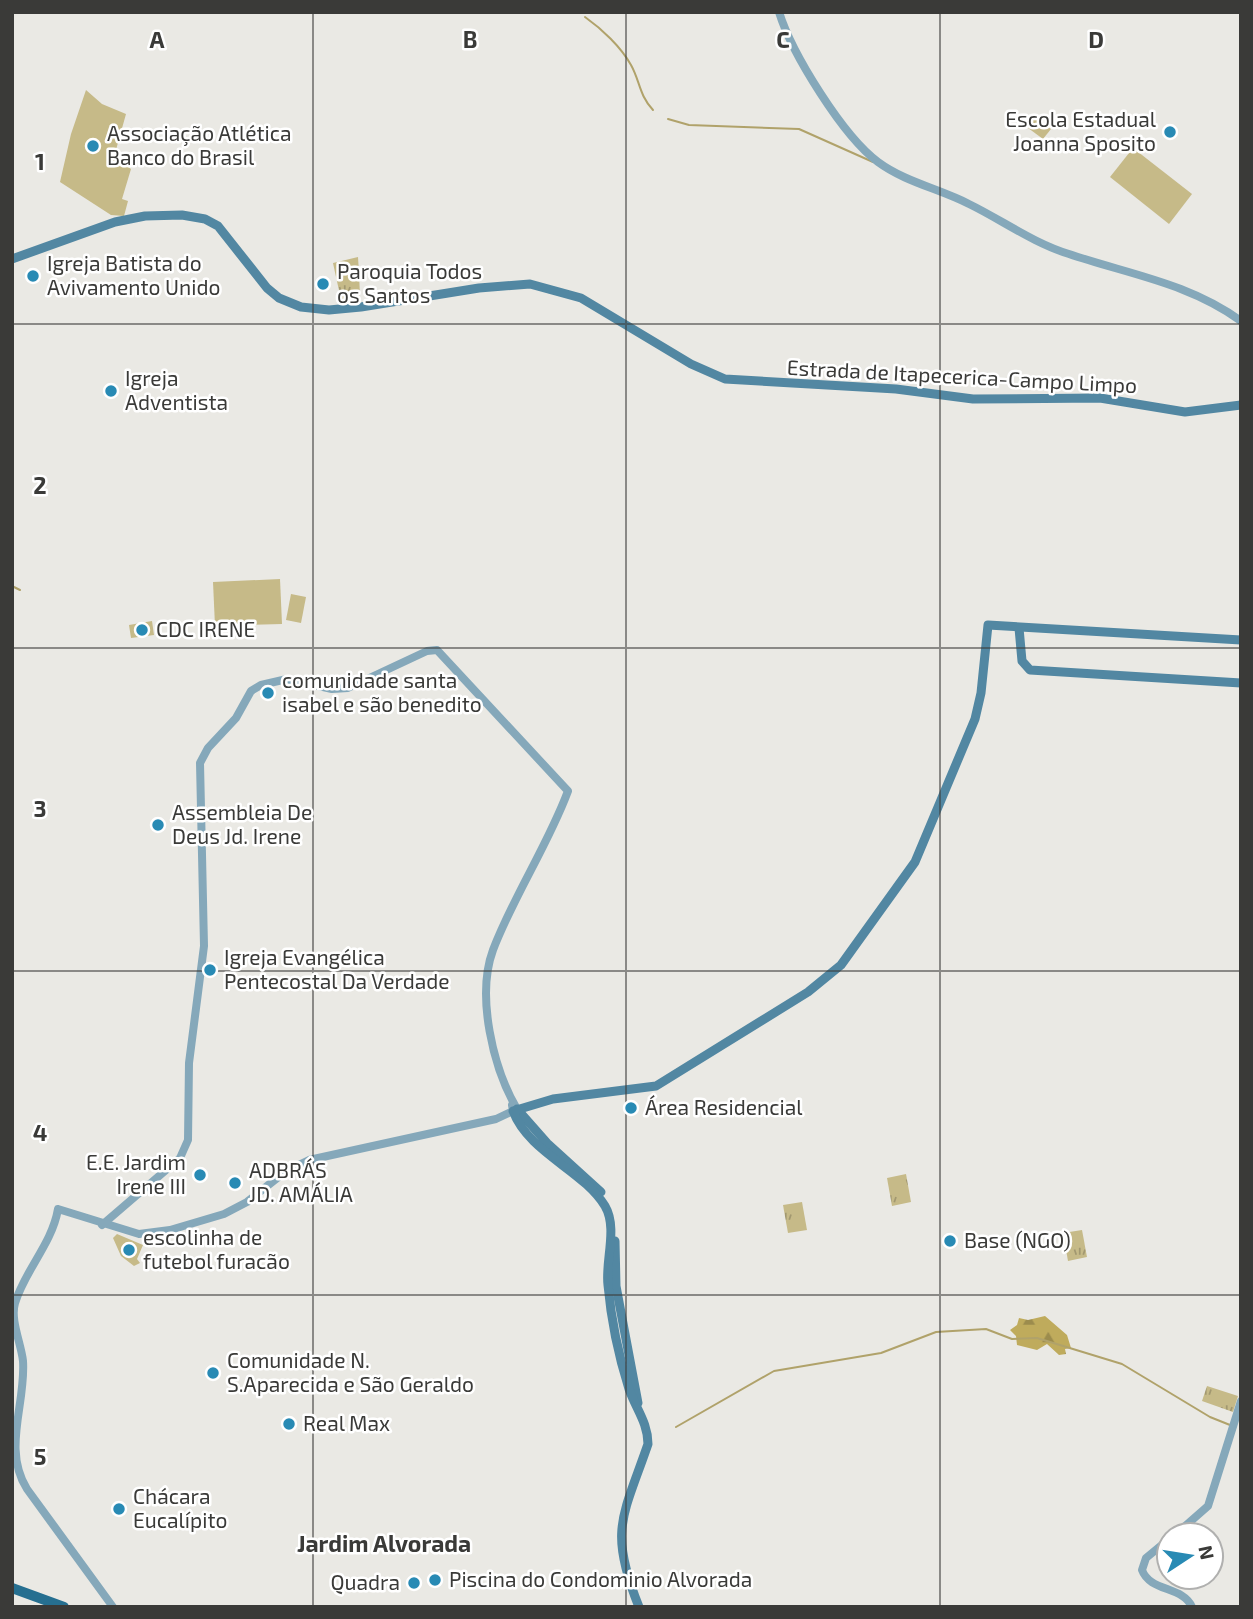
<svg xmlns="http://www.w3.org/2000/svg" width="1253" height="1619" font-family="'Exo 2',sans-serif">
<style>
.grass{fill:#c6ba88}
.forest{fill:url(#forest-firs)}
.park{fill:url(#park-tufts)}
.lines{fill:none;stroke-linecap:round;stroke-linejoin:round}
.stream{stroke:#b0a26a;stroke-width:2}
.tertiary{stroke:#85a8ba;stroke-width:8}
.secondary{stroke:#5287a2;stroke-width:9}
.primary{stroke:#266f90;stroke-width:10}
.grid{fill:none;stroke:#3a3a38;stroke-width:2;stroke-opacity:0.55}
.poi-dot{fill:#288ab4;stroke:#fff;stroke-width:2.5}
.labels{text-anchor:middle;stroke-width:5;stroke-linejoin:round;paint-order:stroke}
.poi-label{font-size:21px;fill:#3a3a38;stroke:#fff;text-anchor:start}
.street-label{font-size:21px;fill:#3a3a38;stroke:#fff}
.neighbourhood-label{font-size:23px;font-weight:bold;fill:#3a3a38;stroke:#fff}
.grid-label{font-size:23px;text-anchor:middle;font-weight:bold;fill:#3a3a38;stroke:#fff;stroke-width:5;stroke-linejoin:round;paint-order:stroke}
</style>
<defs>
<pattern id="forest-firs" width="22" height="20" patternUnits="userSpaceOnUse" patternTransform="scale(1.75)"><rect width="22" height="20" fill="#bfab5c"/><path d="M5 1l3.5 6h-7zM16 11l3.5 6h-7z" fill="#9c8c4d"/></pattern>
<pattern id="park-tufts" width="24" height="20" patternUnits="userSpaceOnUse" patternTransform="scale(1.75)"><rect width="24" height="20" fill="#c6ba88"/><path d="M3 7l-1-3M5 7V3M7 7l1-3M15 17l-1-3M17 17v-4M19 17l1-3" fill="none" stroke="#a29870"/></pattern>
</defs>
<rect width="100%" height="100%" fill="#eae9e4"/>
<g class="grass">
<path d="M86 90 102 104 126 114 114 157 131 169 122 199 128 201 124 216 111 215 60 182 71 134Z"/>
<path d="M1032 115 1051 129 1043 139 1024 125Z"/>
<path d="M1133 148 1192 194 1169 224 1110 177Z"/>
<path d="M358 257 359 273 336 277 333 263Z"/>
<path d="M280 579 282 624 215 626 213 582Z"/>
<path d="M291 594 306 597 301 623 286 620Z"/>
<path d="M152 621 154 635 131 638 129 625Z"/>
<path d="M117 1234 143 1245 137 1259 140 1263 134 1266 121 1256 113 1238Z"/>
</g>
<path class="forest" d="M1045 1316 1067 1335 1071 1348 1065 1349 1066 1354 1059 1355 1047 1344 1037 1350 1017 1345 1016 1336 1010 1330 1017 1325 1019 1318 1028 1320Z"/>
<g class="park">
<path d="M359 273 360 296 341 299 336 277Z"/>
<path d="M906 1174 911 1202 892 1206 887 1178Z"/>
<path d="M802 1202 807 1230 788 1233 783 1205Z"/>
<path d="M1082 1230 1087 1257 1068 1261 1063 1233Z"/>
<path d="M1207 1386 1238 1396 1233 1412 1202 1401Z"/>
</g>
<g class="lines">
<g class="stream">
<path d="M585 17C602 29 621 47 631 65 640 81 639 95 653 110"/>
<path d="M668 119 689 125 799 129 873 162"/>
<path d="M12 586 20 590"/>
<path d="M676 1427 774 1371 881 1353 936 1332 986 1329 1012 1339 1037 1338 1122 1364 1210 1417 1230 1425"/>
</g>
<g class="tertiary">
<path d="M779 12C792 54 843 136 878 162 905 182 940 189 969 204 1002 220 1033 243 1069 254 1128 274 1189 283 1241 321"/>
<path d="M102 1225 180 1158 188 1140 189 1063 204 946 200 763 208 748 236 718 251 691 261 685 287 679 332 689 348 688 427 651 437 650 568 791C548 845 514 895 493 950 476 996 493 1068 517 1109"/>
<path d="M1175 1535 1208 1506 1241 1401"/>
<path d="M1169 1539 1146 1558 1142 1570C1150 1592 1183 1586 1192 1607"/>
<path d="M113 1607 27 1489C2 1449 26 1404 23 1361 21 1343 10 1320 15 1303 25 1270 52 1244 58 1209L139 1234 170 1230 224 1214 247 1202 286 1171 309 1160 496 1119 513 1111 512 1105"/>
</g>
<g class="secondary">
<path d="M12 259 115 222 145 216 182 215 205 219 218 226 267 288 279 298 301 307 329 310 361 307 479 288 530 284 581 298 691 364 725 379 896 389 973 399 1100 398 1185 412 1241 405"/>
<path d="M1019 628 1022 661 1030 670 1241 683"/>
<path d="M517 1109 547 1143 601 1192"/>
<path d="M615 1241 616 1286 638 1403"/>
<path d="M639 1607C608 1530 623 1517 648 1444 648 1423 636 1409 629 1389 619 1357 611 1319 608 1285 605 1261 618 1228 605 1206 583 1170 529 1153 513 1111L553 1099 656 1086 808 992 841 965 915 862 975 719 981 693 988 625 1241 640"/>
</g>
<path class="primary" d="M12 1588 64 1607"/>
</g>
<path class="grid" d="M313 12V1607M626 12V1607M940 12V1607M12 324H1241M12 648H1241M12 971H1241M12 1295H1241"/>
<g class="poi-dot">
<circle cx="1170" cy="132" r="7"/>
<circle cx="93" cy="146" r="7"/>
<circle cx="33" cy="276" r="7"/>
<circle cx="323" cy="284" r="7"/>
<circle cx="111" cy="391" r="7"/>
<circle cx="142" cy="630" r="7"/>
<circle cx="268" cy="693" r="7"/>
<circle cx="158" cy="825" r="7"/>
<circle cx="210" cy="970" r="7"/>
<circle cx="631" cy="1108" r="7"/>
<circle cx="200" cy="1175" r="7"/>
<circle cx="235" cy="1183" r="7"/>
<circle cx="950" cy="1241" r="7"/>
<circle cx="129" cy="1250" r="7"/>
<circle cx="213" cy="1373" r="7"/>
<circle cx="289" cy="1424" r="7"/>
<circle cx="119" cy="1509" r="7"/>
<circle cx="435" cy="1580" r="7"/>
<circle cx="414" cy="1583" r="7"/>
</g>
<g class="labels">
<g class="poi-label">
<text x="1156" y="127" text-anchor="end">Escola Estadual<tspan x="1156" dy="24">Joanna Sposito</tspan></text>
<text x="107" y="141">Associação Atlética<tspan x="107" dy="24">Banco do Brasil</tspan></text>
<text x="47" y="271">Igreja Batista do<tspan x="47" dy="24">Avivamento Unido</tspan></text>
<text x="337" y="279">Paroquia Todos<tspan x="337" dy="24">os Santos</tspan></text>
<text x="125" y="386">Igreja<tspan x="125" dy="24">Adventista</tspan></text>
<text x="156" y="637">CDC IRENE</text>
<text x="282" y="688">comunidade santa<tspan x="282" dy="24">isabel e são benedito</tspan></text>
<text x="172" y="820">Assembleia De<tspan x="172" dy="24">Deus Jd. Irene</tspan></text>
<text x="224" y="965">Igreja Evangélica<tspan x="224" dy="24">Pentecostal Da Verdade</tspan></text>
<text x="645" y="1115">Área Residencial</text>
<text x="186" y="1170" text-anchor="end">E.E. Jardim<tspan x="186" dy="24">Irene III</tspan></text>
<text x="249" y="1178">ADBRÁS<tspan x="249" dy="24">JD. AMÁLIA</tspan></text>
<text x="143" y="1245">escolinha de<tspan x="143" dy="24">futebol furacão</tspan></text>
<text x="964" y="1248">Base (NGO)</text>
<text x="227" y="1368">Comunidade N.<tspan x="227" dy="24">S.Aparecida e São Geraldo</tspan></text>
<text x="303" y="1431">Real Max</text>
<text x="133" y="1504">Chácara<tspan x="133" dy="24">Eucalípito</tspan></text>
<text x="449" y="1587">Piscina do Condominio Alvorada</text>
<text x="400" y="1590" text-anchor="end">Quadra</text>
</g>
<g class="street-label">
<text transform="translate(962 377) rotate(3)" y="7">Estrada de Itapecerica-Campo Limpo</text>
</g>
<g class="neighbourhood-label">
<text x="384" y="1552">Jardim Alvorada</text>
</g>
</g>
<g class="grid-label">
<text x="157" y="48">A</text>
<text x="470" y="48">B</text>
<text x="783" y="48">C</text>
<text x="1096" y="48">D</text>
<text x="40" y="170">1</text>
<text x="40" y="494">2</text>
<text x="40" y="817">3</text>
<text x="40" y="1141">4</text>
<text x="40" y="1465">5</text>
</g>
<rect width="1253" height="1619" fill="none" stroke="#3a3a38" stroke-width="28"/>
<g transform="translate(1190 1556) rotate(78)"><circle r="33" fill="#ffffff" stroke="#b0b0af" stroke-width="2"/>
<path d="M0-5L12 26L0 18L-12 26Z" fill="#288ab4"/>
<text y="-10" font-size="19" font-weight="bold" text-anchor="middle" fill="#3a3a38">N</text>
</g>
</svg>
